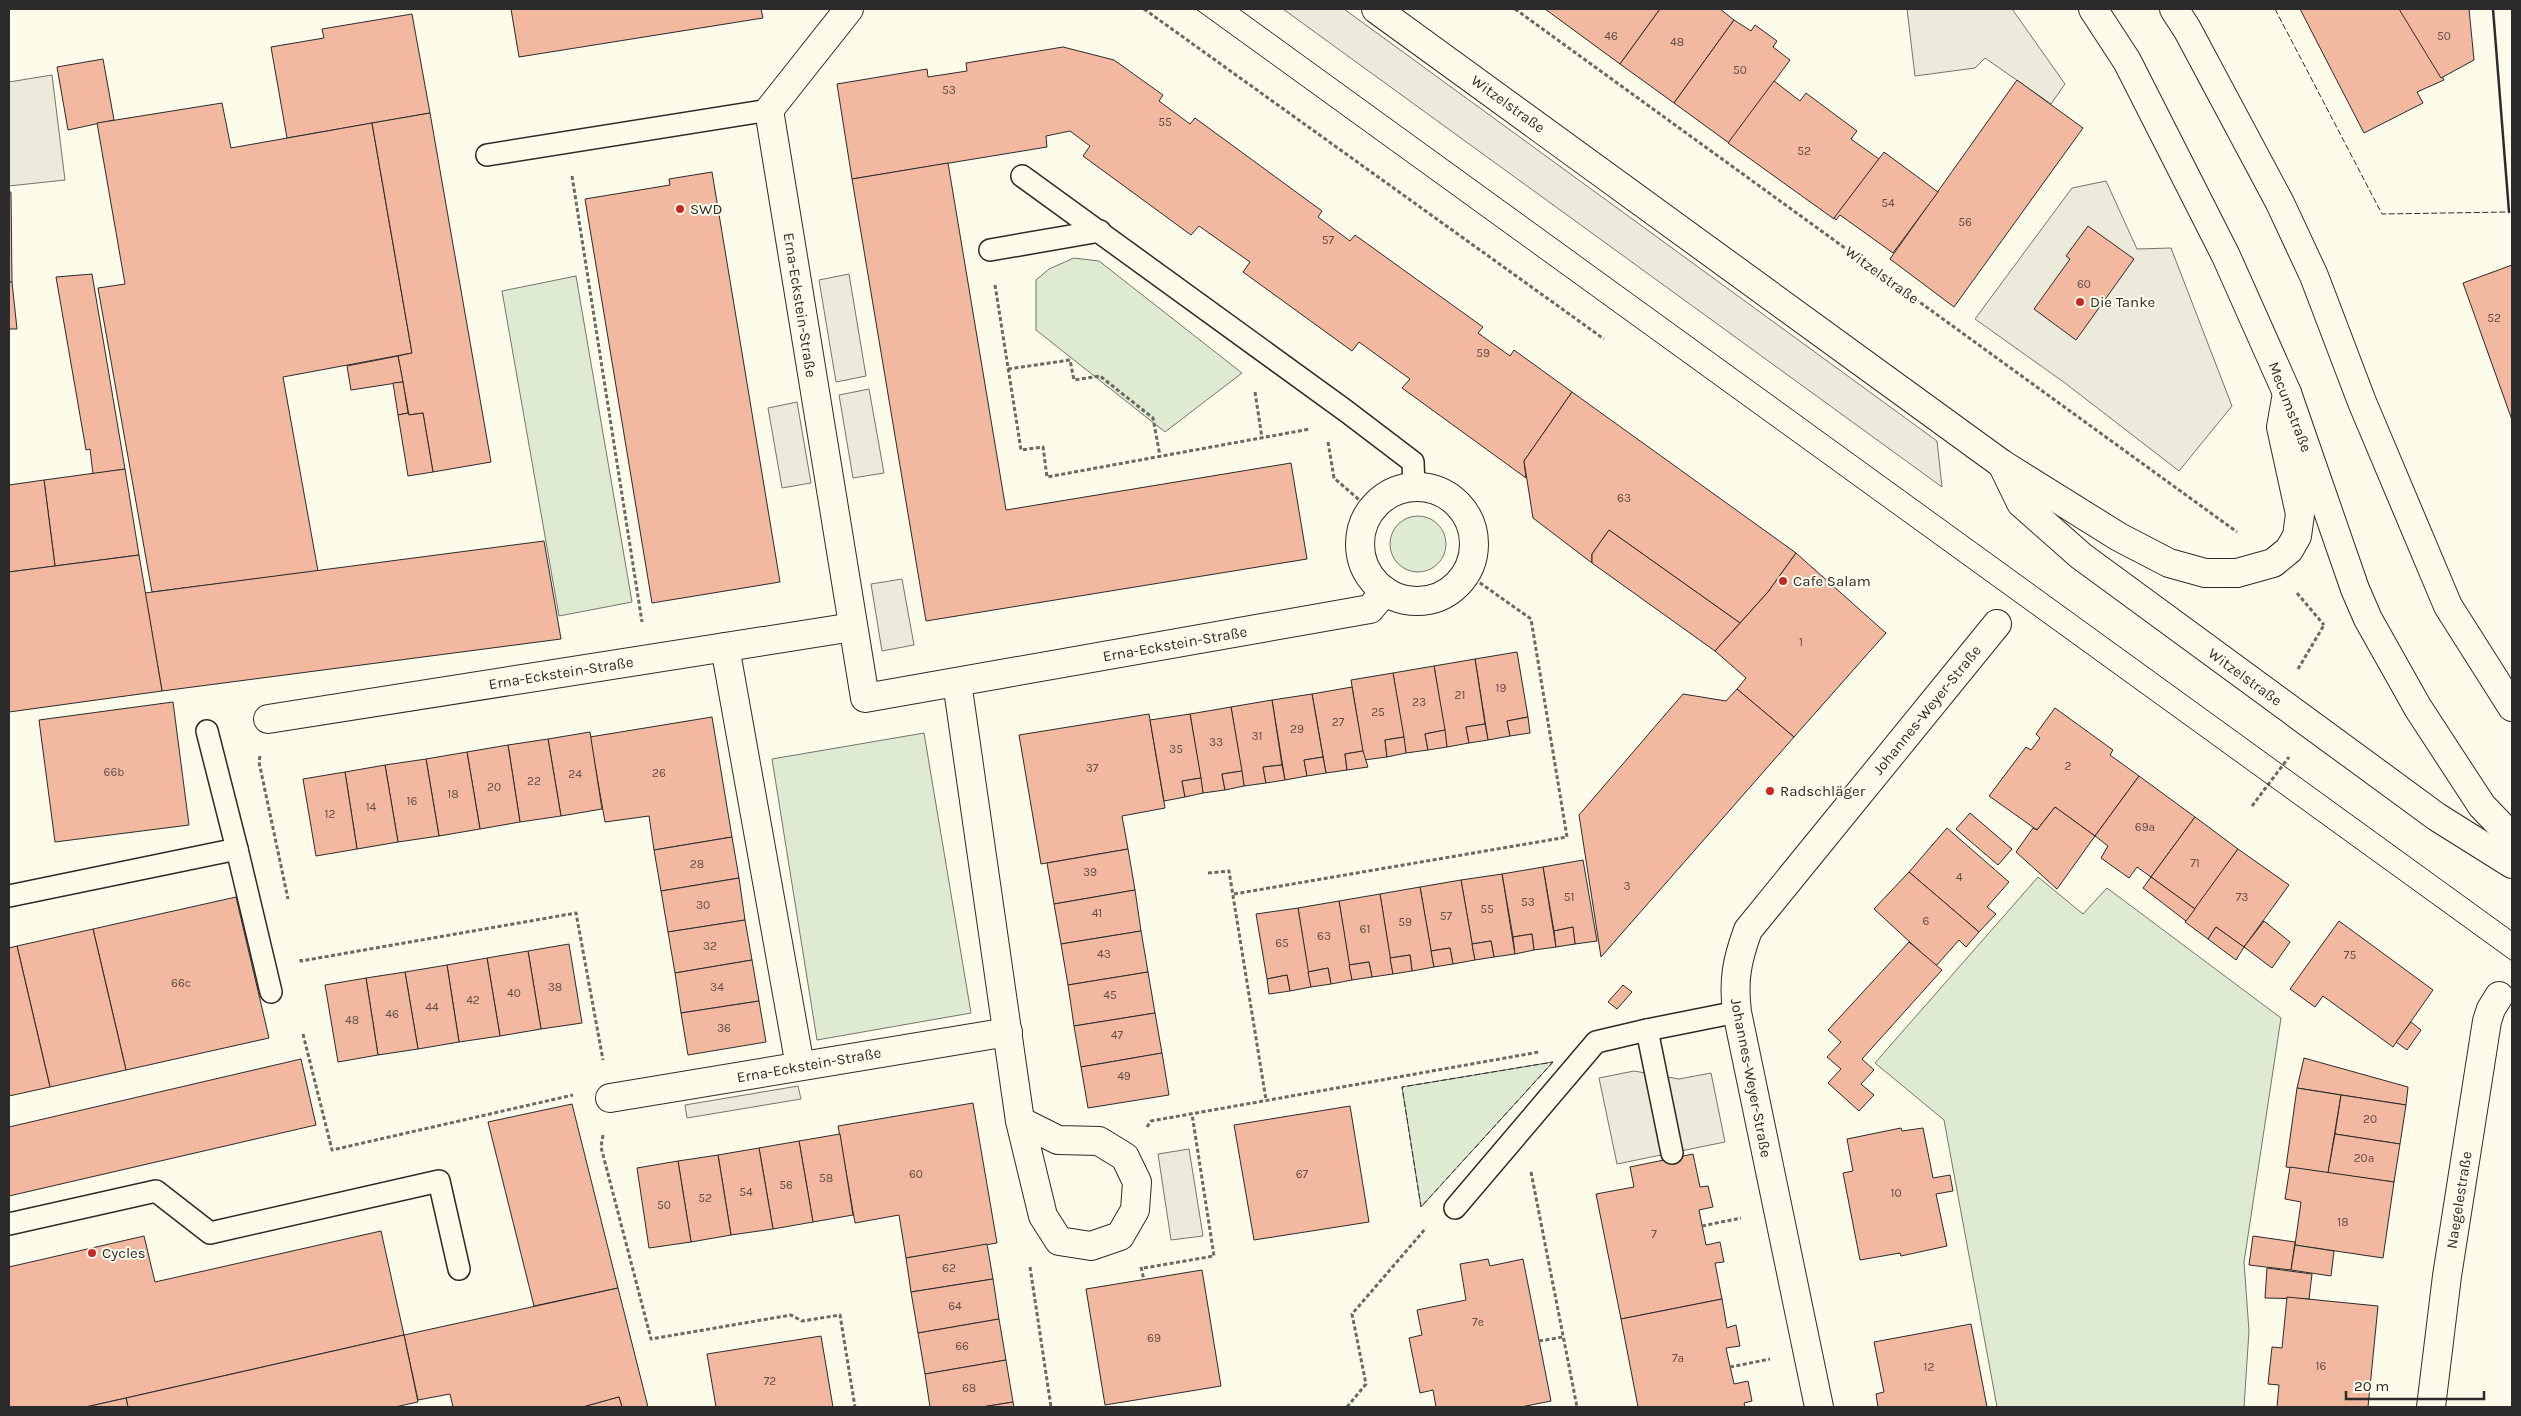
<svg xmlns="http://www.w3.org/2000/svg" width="2521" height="1416" font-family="Karla,sans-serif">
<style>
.green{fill:#deebd1;stroke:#74746e}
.parking{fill:#eceadb;stroke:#74746e}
.building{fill:#f2b8a0;stroke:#2b2b2b}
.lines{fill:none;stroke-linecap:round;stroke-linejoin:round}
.service-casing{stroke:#2b2b2b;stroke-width:24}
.pedestrian-casing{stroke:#2b2b2b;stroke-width:30}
.minor-casing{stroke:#2b2b2b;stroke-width:30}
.primary-casing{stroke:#2b2b2b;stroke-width:30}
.path{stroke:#6a6964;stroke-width:3;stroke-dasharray:4 2.5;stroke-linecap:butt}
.service{stroke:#fdfbea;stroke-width:21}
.pedestrian{stroke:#fdfbea;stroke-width:28}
.minor{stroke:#fdfbea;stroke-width:28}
.primary{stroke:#fdfbea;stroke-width:28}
.tram{stroke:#2b2b2b;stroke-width:1}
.fence{stroke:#2b2b2b;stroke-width:1;stroke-dasharray:6 2.5;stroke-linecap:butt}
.wall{stroke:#2b2b2b;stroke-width:2.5}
.poi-dot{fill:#c62828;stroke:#fdfbea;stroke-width:2}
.labels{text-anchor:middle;stroke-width:4;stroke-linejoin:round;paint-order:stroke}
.number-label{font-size:12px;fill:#5d4e48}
.street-label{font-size:15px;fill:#2b2b2b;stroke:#fdfbea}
.poi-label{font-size:15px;fill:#2b2b2b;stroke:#fdfbea;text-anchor:start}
</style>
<rect width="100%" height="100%" fill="#fdfbea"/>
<g class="green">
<path d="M1074 258 1099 261 1242 373 1165 432 1036 330V280L1049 269Z"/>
<path d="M576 276 632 602 559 616 502 291Z"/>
<circle cx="1418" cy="544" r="28"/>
<path d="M924 733 971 1013 817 1040 772 759Z"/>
<path d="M2038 877 2083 914 2107 888 2281 1018 2244 1262 2249 1331 2244 1407H1997L1944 1120 1875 1063Z"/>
<path d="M1553 1062 1421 1207 1402 1087Z"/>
</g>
<g class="parking">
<path d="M1283 9H1344L1937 441 1942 487Z"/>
<path d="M1907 9H2012L2065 84 2051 104 1985 58 1975 68 1915 76Z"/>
<path d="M52 75 65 180 9 186V82Z"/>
<path d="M2106 181 2137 249 2171 248 2232 406 2179 471 2065 383 1975 319 2072 188Z"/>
<path d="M849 274 866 376 836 382 819 280Z"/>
<path d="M869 389 884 473 853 478 839 395Z"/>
<path d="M797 402 811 483 782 488 768 408Z"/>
<path d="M902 579 914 645 882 651 871 584Z"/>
<path d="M1634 1071 1679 1079 1711 1073 1725 1142 1617 1164 1599 1078Z"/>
<path d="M798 1086 801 1099 687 1118 685 1105Z"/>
<path d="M1189 1149 1203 1236 1171 1240 1158 1154Z"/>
</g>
<g class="building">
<path d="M511 9H761L763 18 519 57Z"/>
<path d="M1545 9H1660L1620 64Z"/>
<path d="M1660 9H1720L1734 20 1674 103 1620 64Z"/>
<path d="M2300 9H2407L2444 80 2417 92 2423 103 2364 133Z"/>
<path d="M2399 9H2469L2474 60 2441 78Z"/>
<path d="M412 14 430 113 287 138 271 47 324 38 322 29Z"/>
<path d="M1734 20 1751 31 1755 25 1777 41 1773 47 1790 60 1729 143 1674 103Z"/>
<path d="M1063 47 1114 60 1163 95 1159 101 1190 124 1195 118 1322 211 1318 217 1350 241 1355 235 1483 327 1478 333 1510 356 1514 350 1572 392 1524 461 1526 478 1402 388 1410 379 1359 342 1352 351 1243 272 1250 262 1199 226 1191 235 1083 156 1090 146 1070 131 1046 136 1047 147 852 179 837 84 927 69 928 77 967 71 966 63Z"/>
<path d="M103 59 114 120 68 130 57 67Z"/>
<path d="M2017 80 2083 128 1954 307 1890 259Z"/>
<path d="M1774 81 1800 101 1806 93 1857 131 1851 139 1879 159 1834 219 1728 143Z"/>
<path d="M222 103 231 148 372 123 412 353 283 377 318 571 152 592 98 288 125 284 97 123Z"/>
<path d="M430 113 491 462 433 472 423 413 409 415 398 356 412 353 372 123Z"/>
<path d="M1884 152 1938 192 1893 253 1840 215 1836 220 1834 218Z"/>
<path d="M948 163 1006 510 1291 463 1307 559 926 621 852 179Z"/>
<path d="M712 172 780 582 652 603 585 199 670 185 669 179Z"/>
<path d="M9 192H11L12 282H9Z"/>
<path d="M2088 226 2134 259 2076 340 2034 309 2070 259 2066 256Z"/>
<path d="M2512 265V420L2463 283Z"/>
<path d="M92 274 125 469 93 474 90 449 86 450 56 277Z"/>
<path d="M9 282H12L17 329H9Z"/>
<path d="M398 356 403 382 351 390 347 366Z"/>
<path d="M403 382 408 413 398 415 393 383Z"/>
<path d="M1572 392 1796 553 1768 592 1740 623 1609 530 1592 554V563L1533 518 1524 461Z"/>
<path d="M408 413 409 415 423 413 433 472 408 476 398 415Z"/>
<path d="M125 469 139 555 55 566 44 480Z"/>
<path d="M44 480 55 566 9 572V485Z"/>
<path d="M1609 530 1740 623 1715 651 1592 563V554Z"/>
<path d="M544 541 561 639 162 691 145 593Z"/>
<path d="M1796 553 1886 633 1794 737 1737 689 1746 678 1715 651 1768 592Z"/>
<path d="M139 555 162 691 9 712V572Z"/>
<path d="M1517 652 1528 717 1507 721 1510 736 1488 740 1475 659Z"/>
<path d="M1475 659 1485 724 1466 727 1469 743 1447 747 1434 666Z"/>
<path d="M1434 666 1445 730 1425 734 1428 750 1406 753 1393 673Z"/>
<path d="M1393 673 1404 737 1385 740 1387 757 1364 760 1351 680Z"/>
<path d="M1352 687 1363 751 1345 754 1347 770 1326 773 1312 694Z"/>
<path d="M1737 689 1794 737 1601 957 1579 815 1683 694 1726 701Z"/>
<path d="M1312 694 1323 757 1304 760 1307 776 1285 780 1272 700Z"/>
<path d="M1272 700 1282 765 1263 767 1266 783 1244 786 1231 707Z"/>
<path d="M173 702 189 825 55 842 39 720Z"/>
<path d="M1231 707 1242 771 1222 774 1225 790 1203 793 1190 714Z"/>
<path d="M2055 708 2113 750 2110 755 2139 776 2095 836 2055 807 2037 830 1989 796 2026 747 2031 750 2040 738 2036 734Z"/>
<path d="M1149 714 1165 808 1122 816 1128 849 1041 864 1019 735Z"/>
<path d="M1190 714 1201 778 1182 781 1185 797 1164 801 1150 720Z"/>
<path d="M712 717 732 837 654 850 649 816 605 822 590 737Z"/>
<path d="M1528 717 1530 733 1510 736 1507 721Z"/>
<path d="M1485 724 1488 740 1469 743 1466 727Z"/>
<path d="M1445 730 1447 747 1428 750 1425 734Z"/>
<path d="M590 732 602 809 561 816 548 739Z"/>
<path d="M1404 737 1406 753 1387 757 1385 740Z"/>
<path d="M548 739 561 816 520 822 508 745Z"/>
<path d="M508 745 520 822 480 829 467 752Z"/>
<path d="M1363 751 1368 767 1347 770 1345 754Z"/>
<path d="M467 752 480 829 439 836 426 759Z"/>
<path d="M1323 757 1326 773 1307 776 1304 760Z"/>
<path d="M426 759 439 836 398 842 385 765Z"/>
<path d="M385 765 398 842 357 849 345 772Z"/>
<path d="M1282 765 1285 780 1266 783 1263 767Z"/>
<path d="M1242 771 1244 786 1225 790 1222 774Z"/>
<path d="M345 772 357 849 316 856 303 779Z"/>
<path d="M2139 776 2195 817 2151 877 2137 867 2129 878 2101 858 2108 846 2095 836Z"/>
<path d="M1201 778 1203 793 1185 797 1182 781Z"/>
<path d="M2055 807 2095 836 2057 889 2016 852 2033 828 2037 830Z"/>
<path d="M1970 813 2012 849 1998 865 1956 829Z"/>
<path d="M2195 817 2238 849 2195 909 2151 877Z"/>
<path d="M1947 828 2009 882 1987 907 1996 914 1979 932 1909 872Z"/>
<path d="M732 837 739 878 661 891 654 850Z"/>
<path d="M1128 849 1135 890 1054 904 1047 863Z"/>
<path d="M2238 849 2289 885 2244 947 2216 927 2208 939 2185 922Z"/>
<path d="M1583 860 1597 941 1575 944 1573 927 1554 931 1543 867Z"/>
<path d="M1543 867 1556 947 1534 950 1532 934 1513 937 1502 874Z"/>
<path d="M1909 872 1979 932 1966 947 1959 940 1936 966 1874 909Z"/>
<path d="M1502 874 1515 954 1494 957 1491 941 1472 944 1461 880Z"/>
<path d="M2151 877 2195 909 2186 921 2143 888Z"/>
<path d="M739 878 745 920 668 932 661 891Z"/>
<path d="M1461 880 1475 960 1453 964 1450 948 1431 951 1420 887Z"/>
<path d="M1420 887 1434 967 1412 971 1410 955 1390 958 1380 894Z"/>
<path d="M1135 890 1141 931 1061 944 1054 904Z"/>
<path d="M1380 894 1393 974 1372 977 1369 962 1349 965 1339 901Z"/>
<path d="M236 897 269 1038 126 1070 93 929Z"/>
<path d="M1339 901 1352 980 1331 984 1328 968 1308 972 1298 908Z"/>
<path d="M1298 908 1311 987 1290 991 1287 975 1267 979 1256 914Z"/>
<path d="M745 920 752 960 675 973 668 932Z"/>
<path d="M2264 921 2290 942 2272 968 2244 947Z"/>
<path d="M2339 921 2433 990 2393 1047 2323 996 2315 1007 2290 989Z"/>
<path d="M1573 927 1575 944 1556 947 1554 931Z"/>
<path d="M2216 927 2244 947 2236 960 2208 939Z"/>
<path d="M93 929 126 1070 50 1087 17 946Z"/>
<path d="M1141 931 1148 972 1068 985 1061 944Z"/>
<path d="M1532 934 1534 950 1515 954 1513 937Z"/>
<path d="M1491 941 1494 957 1475 960 1472 944Z"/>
<path d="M1909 942 1942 970 1862 1059 1874 1070 1861 1084 1874 1095 1859 1111 1828 1083 1841 1069 1827 1057 1841 1042 1828 1030Z"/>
<path d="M569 944 582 1023 541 1029 528 951Z"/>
<path d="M17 946 50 1087 9 1096V948Z"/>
<path d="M1450 948 1453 964 1434 967 1431 951Z"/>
<path d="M528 951 541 1029 500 1036 487 958Z"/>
<path d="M1410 955 1412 971 1393 974 1390 958Z"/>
<path d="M487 958 500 1036 459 1042 447 965Z"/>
<path d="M752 960 759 1001 681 1013 675 973Z"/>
<path d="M1369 962 1372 977 1352 980 1349 965Z"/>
<path d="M447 965 459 1042 418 1049 405 972Z"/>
<path d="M1328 968 1331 984 1311 987 1308 972Z"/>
<path d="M405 972 418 1049 378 1055 366 978Z"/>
<path d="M1148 972 1155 1013 1074 1026 1068 985Z"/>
<path d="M1287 975 1290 991 1269 994 1267 979Z"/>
<path d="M366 978 378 1055 338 1062 325 985Z"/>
<path d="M1623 985 1632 992 1617 1009 1608 1002Z"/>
<path d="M759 1001 766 1042 688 1055 681 1013Z"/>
<path d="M1155 1013 1162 1053 1081 1067 1074 1026Z"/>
<path d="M2411 1022 2421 1030 2407 1050 2396 1042Z"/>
<path d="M1162 1053 1169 1095 1088 1108 1081 1067Z"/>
<path d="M2304 1058 2408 1087 2406 1105 2297 1088Z"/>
<path d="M301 1059 316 1125 9 1196V1127Z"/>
<path d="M2297 1088 2341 1095 2328 1173 2286 1167Z"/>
<path d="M2341 1095 2406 1105 2400 1144 2335 1134Z"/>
<path d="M973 1103 997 1243 906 1258 899 1215 855 1223 838 1126Z"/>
<path d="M572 1104 618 1288 534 1306 488 1122Z"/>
<path d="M1350 1106 1369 1222 1254 1240 1234 1125Z"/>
<path d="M1901 1128 1902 1131 1923 1128 1933 1178 1950 1175 1953 1191 1936 1194 1947 1246 1901 1256 1900 1253 1860 1260 1843 1173 1853 1171 1847 1139Z"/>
<path d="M840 1134 853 1215 813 1222 799 1141Z"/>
<path d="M2335 1134 2400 1144 2394 1182 2328 1173Z"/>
<path d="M799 1141 813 1222 773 1229 759 1148Z"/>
<path d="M759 1148 773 1229 731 1235 718 1155Z"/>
<path d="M1693 1154 1700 1187 1708 1186 1713 1207 1699 1210 1706 1245 1720 1242 1724 1262 1715 1263 1722 1299 1621 1319 1596 1194 1634 1187 1630 1167Z"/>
<path d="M718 1155 731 1235 691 1242 678 1161Z"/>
<path d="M678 1161 691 1242 649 1248 637 1168Z"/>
<path d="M2290 1167 2394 1182 2383 1258 2295 1245 2301 1202 2285 1199Z"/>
<path d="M381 1231 404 1335 86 1407H9V1267L144 1236 155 1282Z"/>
<path d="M2253 1236 2295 1242 2291 1270 2249 1265Z"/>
<path d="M987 1244 993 1279 911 1292 906 1258Z"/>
<path d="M2295 1245 2334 1251 2331 1276 2291 1270Z"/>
<path d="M1488 1259 1490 1266 1523 1259 1551 1401 1521 1407H1436L1433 1390 1420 1393 1409 1338 1422 1335 1417 1310 1466 1300 1460 1264Z"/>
<path d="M2267 1268 2312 1274 2309 1299 2265 1298Z"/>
<path d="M1202 1270 1221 1386 1105 1405 1086 1289Z"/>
<path d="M993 1279 999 1319 918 1333 911 1292Z"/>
<path d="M618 1288 648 1407H622L619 1397 583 1407H453L450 1394 418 1400 404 1335Z"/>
<path d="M2287 1297 2378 1306 2368 1407H2277L2279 1385 2268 1384 2272 1347 2282 1348Z"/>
<path d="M1722 1299 1727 1328 1736 1325 1740 1346 1726 1348 1734 1384 1748 1381 1752 1401 1744 1403 1745 1407H1638L1621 1319Z"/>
<path d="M999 1319 1006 1360 925 1374 918 1333Z"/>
<path d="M1971 1324 1987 1407H1878L1876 1394 1884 1392 1874 1342Z"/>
<path d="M404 1335 418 1402 395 1407H128L126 1398Z"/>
<path d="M821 1336 833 1407H716L707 1354Z"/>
<path d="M1006 1360 1013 1402 982 1407H930L925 1374Z"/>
<path d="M619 1397 622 1407H583Z"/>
<path d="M126 1398 128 1407H86Z"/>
<path d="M1013 1402 1014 1407H982Z"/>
</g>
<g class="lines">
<defs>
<g id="service">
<path d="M487 155 769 110"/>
<path d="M1022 176 1346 411 1413 462 1414 487"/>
<path d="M990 250 1100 231"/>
<path d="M237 849 271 992"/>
<path d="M9 896 237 849 207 731"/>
<path d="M1672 1153 1647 1030 1737 1012"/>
<path d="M1455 1208 1596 1042 1647 1030"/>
<path d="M9 1224 156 1191 210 1233 439 1181 459 1269"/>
</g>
<path id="pedestrian" d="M725 647 800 1066"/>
<g id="minor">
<path d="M849 9 769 110 865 698 1370 609 1385 591"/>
<path d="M1376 9 2002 464 2119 537 2169 563 2205 573H2237L2273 563 2289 550 2297 536 2300 514 2281 427 2287 393"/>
<path d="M2002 464 2021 503 2081 556 2437 817 2512 864"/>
<circle cx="1417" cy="544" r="57"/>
<path d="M957 682 1020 1121 1043 1216 1059 1241 1091 1246 1120 1236 1135 1210 1137 1182 1125 1157 1099 1141 1058 1140 1020 1121"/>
<path d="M268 719 853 627"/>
<path d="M610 1098 1008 1032"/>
<path d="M1819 1407 1737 1012C1733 980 1737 960 1748 930L1997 624"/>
<path d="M2431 1407 2447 1276 2487 1021 2491 1009 2499 996"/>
</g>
<g id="primary">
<path d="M2093 9 2127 61 2226 256 2287 393 2355 589 2368 619 2418 708 2482 806 2512 837"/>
<path d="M2174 9 2187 29 2280 203 2314 276 2362 402 2448 606 2512 707"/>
</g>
</defs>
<use href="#service" class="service-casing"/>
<use href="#pedestrian" class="pedestrian-casing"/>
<use href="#minor" class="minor-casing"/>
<use href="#primary" class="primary-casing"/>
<g class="path">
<path d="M1144 9 1604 339"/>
<path d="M1515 9 2237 532"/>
<path d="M572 176 642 622"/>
<path d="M995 285 1021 450 1043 447 1047 477 1310 429"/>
<path d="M1008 369 1070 360 1074 380 1100 376 1153 418 1160 456"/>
<path d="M1255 392 1262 438"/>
<path d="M1328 442 1334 478 1371 510"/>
<path d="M2297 593 2324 625"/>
<path d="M2298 669 2324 625"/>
<path d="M260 756 259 762 288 899"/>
<path d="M2252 806 2289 757"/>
<path d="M1208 873 1229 871 1266 1100"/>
<path d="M1234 894 1567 837 1531 619 1466 573"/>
<path d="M301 959V961L576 913 603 1060"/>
<path d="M303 1034 332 1150 573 1095"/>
<path d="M1147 1127 1151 1121 1539 1052"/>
<path d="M603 1135 601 1147 651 1339 791 1315 802 1321 840 1315 855 1407"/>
<path d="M1531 1172 1577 1407"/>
<path d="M1702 1226 1741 1218"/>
<path d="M1030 1267 1051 1407"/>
<path d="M1141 1267 1144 1280"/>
<path d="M1144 1268 1214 1256 1192 1114"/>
<path d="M1539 1341 1563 1337"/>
<path d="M1730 1367 1770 1359"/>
<path d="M1347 1407 1366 1384 1352 1314 1426 1228"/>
</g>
<use href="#service" class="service"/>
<use href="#pedestrian" class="pedestrian"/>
<use href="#minor" class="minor"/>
<use href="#primary" class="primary"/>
<g class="tram">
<path d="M1196 9 2512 961"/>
<path d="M1239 9 2512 931"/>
</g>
<g class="fence">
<path d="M2275 9 2382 214 2509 212"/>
<path d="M1553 1062 1421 1207 1402 1087Z"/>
</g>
<path class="wall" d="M2493 9 2509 212"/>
</g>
<g class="poi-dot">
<circle cx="680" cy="209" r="5"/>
<circle cx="2080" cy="302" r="5"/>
<circle cx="1783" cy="581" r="5"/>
<circle cx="1770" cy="791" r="5"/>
<circle cx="92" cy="1253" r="5"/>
</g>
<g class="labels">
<g class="number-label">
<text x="1611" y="40">46</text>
<text x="2444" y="40">50</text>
<text x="1677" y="46">48</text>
<text x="1740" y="74">50</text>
<text x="949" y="94">53</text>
<text x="1165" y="126">55</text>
<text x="1804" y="155">52</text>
<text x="1888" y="207">54</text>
<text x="1965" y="226">56</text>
<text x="1328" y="244">57</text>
<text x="2084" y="288">60</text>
<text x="2494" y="322">52</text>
<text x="1483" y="357">59</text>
<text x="1624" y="502">63</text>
<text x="1801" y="646">1</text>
<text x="1501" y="692">19</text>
<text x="1460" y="699">21</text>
<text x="1419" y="706">23</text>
<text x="1378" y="716">25</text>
<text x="1338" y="726">27</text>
<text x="1297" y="733">29</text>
<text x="1257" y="740">31</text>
<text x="1216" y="746">33</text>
<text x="1176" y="753">35</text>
<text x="2068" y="770">2</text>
<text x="1092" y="772">37</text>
<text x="114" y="776">66b</text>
<text x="659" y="777">26</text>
<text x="575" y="778">24</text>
<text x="534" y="785">22</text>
<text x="494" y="791">20</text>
<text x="453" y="798">18</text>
<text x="412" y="805">16</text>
<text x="371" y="811">14</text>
<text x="330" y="818">12</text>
<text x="2145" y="831">69a</text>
<text x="2195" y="867">71</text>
<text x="697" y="868">28</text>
<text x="1090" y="876">39</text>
<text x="1959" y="881">4</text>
<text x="1627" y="890">3</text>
<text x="1569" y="901">51</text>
<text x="2242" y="901">73</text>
<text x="1528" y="906">53</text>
<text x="703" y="909">30</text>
<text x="1487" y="913">55</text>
<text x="1097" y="917">41</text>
<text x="1446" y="920">57</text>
<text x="1926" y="925">6</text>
<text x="1405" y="926">59</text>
<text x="1365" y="933">61</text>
<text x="1324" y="940">63</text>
<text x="1282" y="947">65</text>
<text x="710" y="950">32</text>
<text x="1104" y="958">43</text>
<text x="2350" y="959">75</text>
<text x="181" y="987">66c</text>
<text x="555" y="991">38</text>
<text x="717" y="991">34</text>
<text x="514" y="997">40</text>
<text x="1110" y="999">45</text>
<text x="473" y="1004">42</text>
<text x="432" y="1011">44</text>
<text x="392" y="1018">46</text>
<text x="352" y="1024">48</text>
<text x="724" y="1032">36</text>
<text x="1117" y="1039">47</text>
<text x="1124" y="1080">49</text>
<text x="2370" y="1123">20</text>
<text x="2364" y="1162">20a</text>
<text x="916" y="1178">60</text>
<text x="1302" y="1178">67</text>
<text x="826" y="1182">58</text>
<text x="786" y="1189">56</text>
<text x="746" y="1196">54</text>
<text x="1896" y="1197">10</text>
<text x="705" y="1202">52</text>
<text x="664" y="1209">50</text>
<text x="2343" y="1226">18</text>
<text x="1654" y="1238">7</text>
<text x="949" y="1272">62</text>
<text x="955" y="1310">64</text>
<text x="1478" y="1326">7e</text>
<text x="1154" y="1342">69</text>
<text x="962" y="1350">66</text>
<text x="1678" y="1362">7a</text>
<text x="2321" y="1370">16</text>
<text x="1929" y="1371">12</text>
<text x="770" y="1385">72</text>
<text x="969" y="1392">68</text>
</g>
<g class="street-label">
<text transform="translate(1508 104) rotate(36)" y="5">Witzelstraße</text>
<text transform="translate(1882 275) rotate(36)" y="5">Witzelstraße</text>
<text transform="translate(800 305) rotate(81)" y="5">Erna-Eckstein-Straße</text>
<text transform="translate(2290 407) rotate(69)" y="5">Mecumstraße</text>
<text transform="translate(1175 644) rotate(-10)" y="5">Erna-Eckstein-Straße</text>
<text transform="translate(561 673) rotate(-9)" y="5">Erna-Eckstein-Straße</text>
<text transform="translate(2245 677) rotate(36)" y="5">Witzelstraße</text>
<text transform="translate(1927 710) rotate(-51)" y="5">Johannes-Weyer-Straße</text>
<text transform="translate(809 1065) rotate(-10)" y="5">Erna-Eckstein-Straße</text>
<text transform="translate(1751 1078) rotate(79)" y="5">Johannes-Weyer-Straße</text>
<text transform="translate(2459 1200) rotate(-81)" y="5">Naegelestraße</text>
</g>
<g class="poi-label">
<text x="690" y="214">SWD</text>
<text x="2090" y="307">Die Tanke</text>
<text x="1793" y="586">Cafe Salam</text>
<text x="1780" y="796">Radschläger</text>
<text x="102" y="1258">Cycles</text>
</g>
</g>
<rect width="2521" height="1416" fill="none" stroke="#2b2b2b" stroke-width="20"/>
<path d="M2346 1391v8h138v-8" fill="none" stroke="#2b2b2b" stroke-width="2.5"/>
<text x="2354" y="1391" font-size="15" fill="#2b2b2b" stroke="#fdfbea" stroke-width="4" paint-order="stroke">20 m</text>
</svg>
